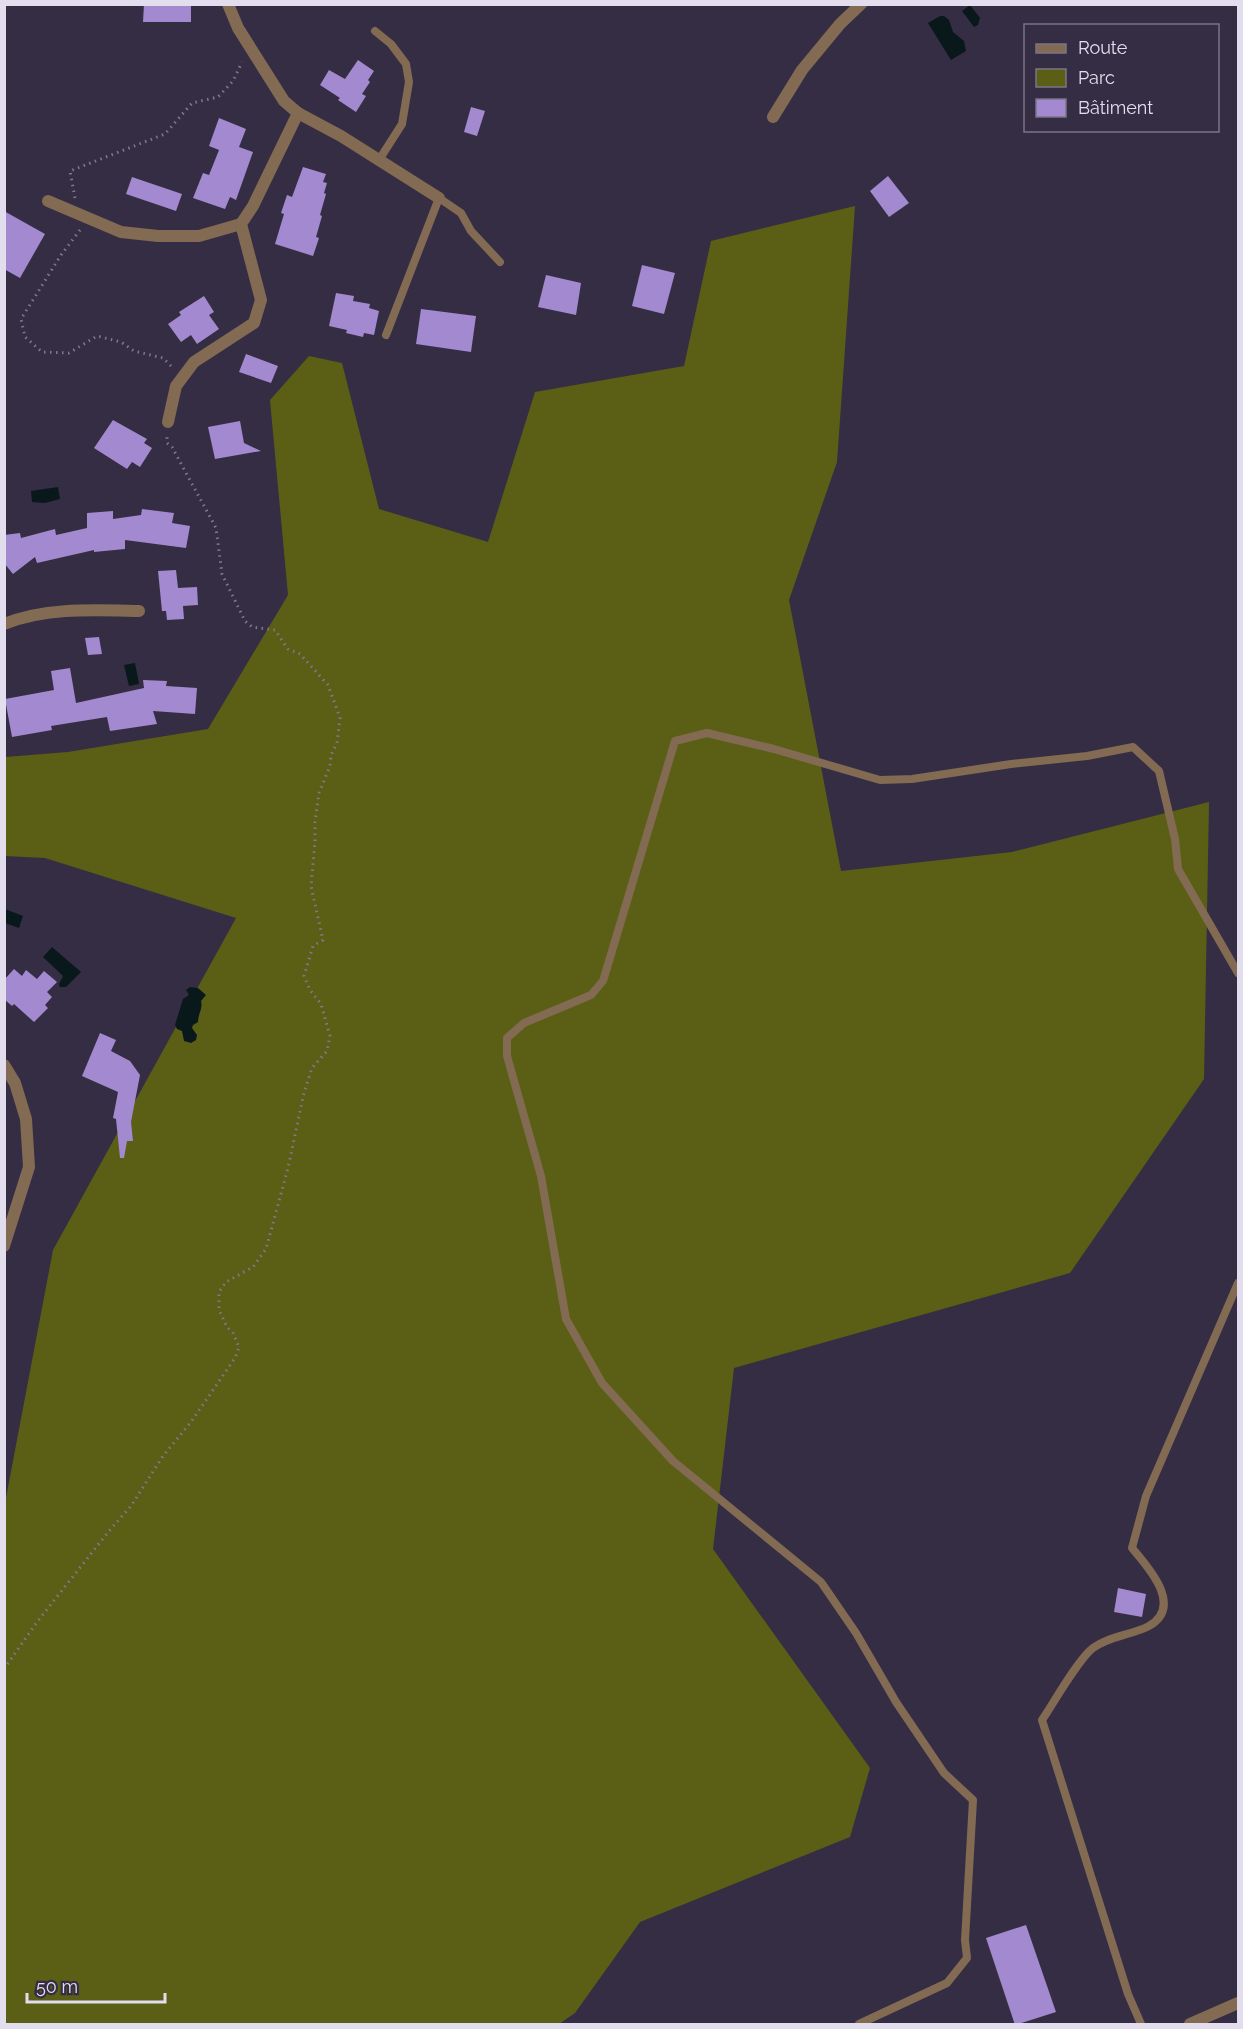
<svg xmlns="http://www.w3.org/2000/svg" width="1243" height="2029" font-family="Raleway,sans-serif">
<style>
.green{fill:#5b5f15}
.water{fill:#09181b}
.building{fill:#a389cf}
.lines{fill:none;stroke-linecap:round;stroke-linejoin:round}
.path{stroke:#7f798c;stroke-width:3;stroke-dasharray:1.5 4.5;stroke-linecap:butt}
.service{stroke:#826b52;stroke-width:8}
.minor{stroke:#826b52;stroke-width:12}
</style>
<rect width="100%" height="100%" fill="#352d43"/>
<path class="green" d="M855 206 837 462 789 600 841 871 1012 852 1209 802 1204 1079 1070 1273 734 1368 713 1549 870 1768 850 1837 640 1922 575 2013 559 2024H5V1503L53 1250 236 918 45 858 5 856V757L68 752 208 729 288 595 270 400 309 356 342 363 379 509 488 542 535 392 684 366 711 241Z"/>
<g class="water">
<path d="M970 5 980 18 978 25 974 27 962 11Z"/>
<path d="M940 16H944L949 20 953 32 964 41 966 51 951 60 928 23Z"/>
<path d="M58 487 60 499 45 503 32 502 31 491Z"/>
<path d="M135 663 139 684 129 686 124 665Z"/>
<path d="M5 909 23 916 19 928 5 923Z"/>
<path d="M52 947 81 972 66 987H60L59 984 63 976 43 957Z"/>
<path d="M190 987 198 988 206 995 201 1001C203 1009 198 1014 198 1022L193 1025 192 1028 197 1035 196 1040 191 1043 184 1041 182 1031 177 1029 175 1025 183 999 189 995 186 990Z"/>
</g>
<g class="building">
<path d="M144 4H191V22H143Z"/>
<path d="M358 60 374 71 368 80 370 82 362 94 366 96 356 112 338 100 340 98 320 85 329 70 345 79Z"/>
<path d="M471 107 485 111 477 136 464 132Z"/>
<path d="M219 118 246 129 239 147 253 152 236 200 230 197 225 209 193 198 203 173 209 175 219 150 209 146Z"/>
<path d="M303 167 326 174 323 182 327 183 324 193 326 194 320 215 322 216 316 237 319 238 313 256 275 244 284 214 281 213 287 195 292 197Z"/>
<path d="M888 176 909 203 889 217 870 191Z"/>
<path d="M132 177 182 194 176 211 126 194Z"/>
<path d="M4 211 45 234 20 278 4 269Z"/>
<path d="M642 265 675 273 664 314 632 306Z"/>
<path d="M546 275 581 283 576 315 538 307Z"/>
<path d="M336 293 354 296 353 301 370 304 369 308 379 311 374 335 364 333 363 337 346 333 347 330 329 326Z"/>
<path d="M204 296 214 312 209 315 219 329 197 344 191 335 181 342 168 324 181 315 179 312Z"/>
<path d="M421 309 476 316 471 352 416 344Z"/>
<path d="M246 354 278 366 271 383 239 372Z"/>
<path d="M113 420 147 439 144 443 152 448 140 467 132 462 127 469 94 448Z"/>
<path d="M240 421 244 443 261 451 215 459 208 427Z"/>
<path d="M142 509 174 513 172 523 190 526 186 548 125 540V549L94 552V550L37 563 35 557 13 574 4 563V535L20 533 21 538 55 529 56 535 87 528V513L113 511V519L141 515Z"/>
<path d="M176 570 178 588 197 587 198 605 183 606 184 619 167 620 166 611H162L158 571Z"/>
<path d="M99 637 102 654 88 655 85 638Z"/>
<path d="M70 668 76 703 144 688 143 680 167 681 166 686 197 688 195 714 153 711 157 724 110 731 107 717 51 726 52 730 12 737 5 699 54 690 51 671Z"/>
<path d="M14 969 22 976 26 970 37 979 44 971 57 982 47 992 52 997 45 1005 48 1008 34 1022 14 1004 12 1006 4 999V980Z"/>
<path d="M100 1033 116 1040 111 1051 130 1061 140 1075 131 1122 133 1141H127L124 1158H120L116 1119 113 1118 118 1092 82 1076Z"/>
<path d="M1118 1588 1146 1594 1142 1617 1114 1612Z"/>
<path d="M1026 1925 1056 2012 1015 2025 986 1938Z"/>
</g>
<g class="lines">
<g class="path">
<path d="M75 198 70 171 165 134 192 103 218 97 233 81 242 62"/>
<path d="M80 230 61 255 21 319 25 337 42 352 69 353 97 336 121 342 134 351 163 358 172 367"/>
<path d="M4 1669 37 1622 109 1531 131 1506 163 1456 191 1422 235 1358 239 1347 233 1333 227 1327 219 1310V1292L226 1282 253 1267 266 1249 288 1168 304 1093 312 1068 327 1051 330 1036 321 1004 310 990 304 976 313 946 323 940 311 886 315 842V822L319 793 330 766 331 755 337 743 340 718 328 685 300 654 288 649 275 630 252 627 245 621 222 574 216 528 172 447 167 443V436"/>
</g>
<g class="service">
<path d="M375 31 391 44 406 64 409 82 402 124 379 160"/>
<path d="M386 335 439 198 461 213 471 231 500 262"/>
<path d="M859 2024 947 1983 967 1958 965 1940 973 1800 944 1773 896 1702 856 1633 821 1582 673 1461 602 1383 566 1319 541 1176 507 1056V1038L524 1023 591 995 603 981 675 741 707 733 774 749 880 780 912 779 1011 764 1087 756 1133 747 1159 771 1175 839 1178 869 1238 973"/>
<path d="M1141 2024 1128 1994 1042 1720C1053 1704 1079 1658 1093 1648 1109 1636 1132 1635 1149 1626 1184 1606 1148 1567 1132 1548L1146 1496 1238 1283"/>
</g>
<g class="minor">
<path d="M228 4 238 28 284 101 298 113 341 136 439 198"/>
<path d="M773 117 802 70 840 24 861 4"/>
<path d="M48 201 121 232 158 236H199L241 224"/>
<path d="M168 422 176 386 194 362 254 323 261 300 241 224 253 206 298 113"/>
<path d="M4 624C46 607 95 610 139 611"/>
<path d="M4 1065 15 1083 26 1119 29 1167 4 1246"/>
<path d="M1190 2024 1238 2003"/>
</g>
</g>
<rect width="1243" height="2029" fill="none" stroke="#e3deed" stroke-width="12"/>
<rect x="1024" y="24" width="195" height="108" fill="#352d43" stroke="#7b7487" stroke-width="1.5"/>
<rect x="1036" y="44" width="30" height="9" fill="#826b52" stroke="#7b7487" stroke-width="1.5"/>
<text x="1078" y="54" font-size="18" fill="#e3deed">Route</text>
<rect x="1036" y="69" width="30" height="18" fill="#5b5f15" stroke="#7b7487" stroke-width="1.5"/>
<text x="1078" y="84" font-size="18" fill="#e3deed">Parc</text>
<rect x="1036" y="99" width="30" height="18" fill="#a389cf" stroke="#7b7487" stroke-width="1.5"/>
<text x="1078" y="114" font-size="18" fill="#e3deed">Bâtiment</text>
<path d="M27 1993v9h138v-9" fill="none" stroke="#e3deed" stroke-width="3"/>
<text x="36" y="1993" font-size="18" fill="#e3deed" stroke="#352d43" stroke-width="4.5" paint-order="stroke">50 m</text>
</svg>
